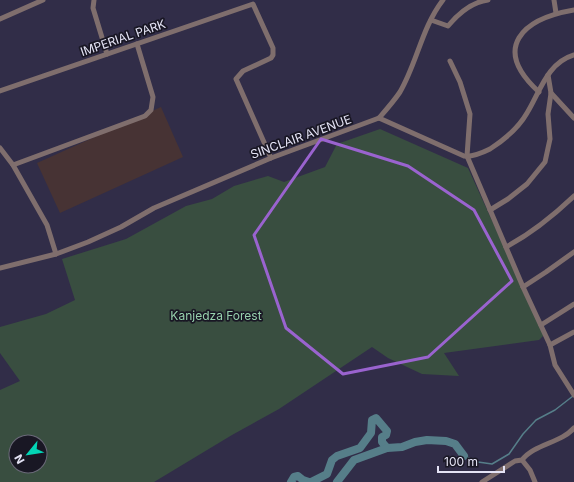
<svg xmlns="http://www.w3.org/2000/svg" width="574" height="482" font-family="Inter,sans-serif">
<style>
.industrial{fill:#473334}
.green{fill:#394e40;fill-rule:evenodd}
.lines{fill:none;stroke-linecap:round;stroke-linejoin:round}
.stream{stroke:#567e89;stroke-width:1.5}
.river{stroke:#567e89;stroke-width:8}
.minor{stroke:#7f6e6d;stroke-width:5}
.marked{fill:none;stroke:#9a63cf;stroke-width:3;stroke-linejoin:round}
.labels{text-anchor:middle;stroke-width:3.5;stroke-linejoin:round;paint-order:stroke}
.street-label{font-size:12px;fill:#e4e3f5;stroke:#191724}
.park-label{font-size:12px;fill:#97d1ad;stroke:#191724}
</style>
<rect width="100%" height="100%" fill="#312d48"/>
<path class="industrial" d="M161 107 183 157 60 213 37 163Z"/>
<path class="green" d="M380 129 468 168 544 335 539 340 444 353 459 376 422 374 388 358 372 347 279 409 232 435 154 482H0V390L20 381 0 353V327L46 314 75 300 62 259 126 239 186 206 212 199 234 186 268 176 284 182 325 167 337 144ZM16 442H40V466H16Z"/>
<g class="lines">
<path class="stream" d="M464 456 478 462 492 464 509 454 523 434 536 420 555 410 573 396"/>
<g class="river">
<path d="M291 482 294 477 298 476 303 480 309 482"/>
<path d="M311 482 327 474 332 460 337 456 360 448 371 433 372 420 376 418 387 431 386 435 382 437V442L387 448 402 447 415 442 427 440 446 441 455 444 464 456"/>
<path d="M337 482 354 460 387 448"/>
</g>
<g class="minor">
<path d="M94 0 93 8 107 54"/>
<path d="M554 0 556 13"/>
<path d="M0 19 43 0"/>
<path d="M431 20 448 26C458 14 472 2 488 0"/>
<path d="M450 61 460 82 470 114 467 156 523 287 550 345 555 365 574 395"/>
<path d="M548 75 551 93 574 118"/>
<path d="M0 91 253 4 273 48V55L271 58 243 71 236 79 271 158"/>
<path d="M539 92C491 48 522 19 574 10"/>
<path d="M379 118C386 110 394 101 400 92 417 63 422 27 443 0"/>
<path d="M0 148 13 165 47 225 56 254"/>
<path d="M13 165 145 116 151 110 153 97 137 44"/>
<path d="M490 210 508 199 527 184 545 162 550 139 548 114 551 93"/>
<path d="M506 247C532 233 553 216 574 196"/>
<path d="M0 268 56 254 88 242 121 227 154 208 271 158 379 118 464 156C473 157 482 153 490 149 504 140 519 127 527 113 540 92 547 63 574 55"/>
<path d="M523 287 546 272 574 252"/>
<path d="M541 325 574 304"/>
<path d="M550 345 574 332"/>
<path d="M522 460 530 470 535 482"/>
<path d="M482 482 515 461 522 460C534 444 561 443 574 428"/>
</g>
</g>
<path class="marked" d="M321 139 408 166 474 210 512 281 428 357 343 374 286 328 254 235Z"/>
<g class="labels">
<g class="street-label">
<text transform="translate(123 38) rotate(-19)" y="4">IMPERIAL PARK</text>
<text transform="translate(301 137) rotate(-20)" y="4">SINCLAIR AVENUE</text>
</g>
<g class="park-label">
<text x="216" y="320">Kanjedza Forest</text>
</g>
</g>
<g transform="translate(28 454) rotate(240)"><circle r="19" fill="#191724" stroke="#6a6978"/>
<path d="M0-3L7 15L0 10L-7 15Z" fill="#03d5b6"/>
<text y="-6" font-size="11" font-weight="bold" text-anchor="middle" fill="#e4e3f5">N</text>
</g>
<path d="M438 466v6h66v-6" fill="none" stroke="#e4e3f5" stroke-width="2"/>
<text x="444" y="466" font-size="12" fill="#e4e3f5" stroke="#191724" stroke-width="3" paint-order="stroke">100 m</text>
</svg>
